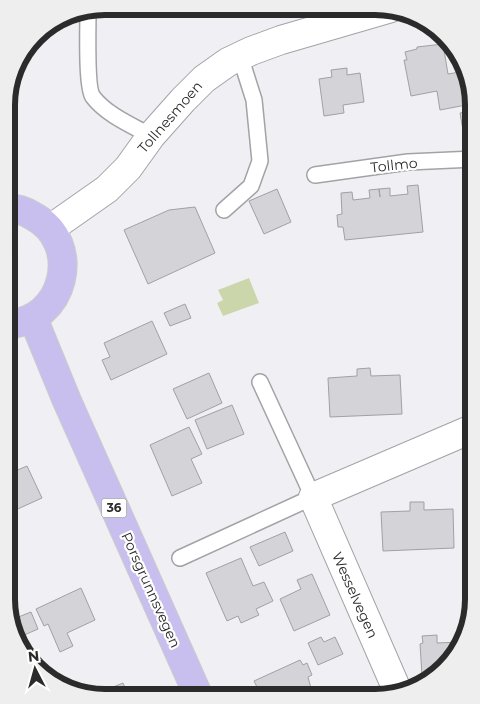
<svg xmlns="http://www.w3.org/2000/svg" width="480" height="704" font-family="Montserrat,sans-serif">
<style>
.green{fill:#cbd7aa}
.building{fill:#d4d3d7;stroke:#a1a0a4}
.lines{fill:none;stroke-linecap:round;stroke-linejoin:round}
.lane-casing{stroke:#a3a2a7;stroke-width:18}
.street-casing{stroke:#a3a2a7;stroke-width:30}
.highway-casing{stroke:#ccc;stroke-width:30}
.lane{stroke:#fff;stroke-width:15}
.street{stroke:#fff;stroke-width:28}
.highway{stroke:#c8bfee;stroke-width:28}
.labels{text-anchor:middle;stroke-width:4.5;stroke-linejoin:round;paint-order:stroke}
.shield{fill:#fff;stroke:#6b6b6b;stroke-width:1}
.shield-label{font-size:12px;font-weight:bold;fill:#2b2b2c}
.street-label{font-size:14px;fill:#2b2b2c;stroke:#fff}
.rim{fill:none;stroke:#2b2b2c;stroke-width:6}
</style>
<rect width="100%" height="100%" fill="#f0f0f4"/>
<path class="green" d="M249 278 259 303 223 316 217 303 223 300 218 290Z"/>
<g class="building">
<path d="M443 44 448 74 460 72 466 105 440 110 437 91 411 96 404 60H407L405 52 417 49V47Z"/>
<path d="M347 68V75L360 73 364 102 343 105 344 113 324 116 319 79 332 77 331 70Z"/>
<path d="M474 110V140L465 142 460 113Z"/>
<path d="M418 185 423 232 345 240 343 227H338L337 215 342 214 341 193 352 192 353 200 370 198 369 190 379 189 380 197 379 189 390 188V196L408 194 407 186Z"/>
<path d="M474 187V234L463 190Z"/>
<path d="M277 189 291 222 264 234 249 201Z"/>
<path d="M195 207 215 253 148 284 124 230 169 210Z"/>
<path d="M185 304 191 318 170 326 164 313Z"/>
<path d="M464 318H474V357H465Z"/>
<path d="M152 321 167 354 111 380 102 360 110 357 104 343Z"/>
<path d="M370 368 371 376 400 375 402 414 330 417 328 378 357 376V369Z"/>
<path d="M209 373 222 403 187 419 173 389Z"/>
<path d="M232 405 244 434 207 449 195 420Z"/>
<path d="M189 427 202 454 191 459 202 483 172 496 150 445Z"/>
<path d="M27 466 42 498 11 512 6 504V475Z"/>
<path d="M410 502H424V510L453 509 454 548 383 551 381 512 410 511Z"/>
<path d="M285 532 293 551 259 566 250 547Z"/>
<path d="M241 558 253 586 264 582 273 601 256 609 259 615 241 623 238 616 227 621 206 573Z"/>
<path d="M312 574 330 615 294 631 280 599 301 589 297 580Z"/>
<path d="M81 588 95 620 67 633 73 646 60 652 48 624 44 626 36 609Z"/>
<path d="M31 612 38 629 15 639 11 620Z"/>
<path d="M437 635V643L461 642 457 654 433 675 422 676 420 644 423 643 422 636Z"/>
<path d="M321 637 324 642 335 637 343 654 318 665 308 643Z"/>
<path d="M300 660 303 665 307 663 312 675 308 677 312 692 299 698 262 697 254 681Z"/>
<path d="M123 683 129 697 91 696Z"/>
</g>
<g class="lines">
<defs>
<g id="lane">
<path d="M88 13C88 27 86 88 93 97 107 115 131 125 151 136"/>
<path d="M315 175 408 162 474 159"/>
<path d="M224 210 251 186 260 161 254 100 240 56"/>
<path d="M180 558 313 497 260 382"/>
</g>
<g id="street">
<path d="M50 229 107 189 128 168 151 136 183 100 204 79 228 62 251 51 281 40 391 8"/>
<path d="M398 692 313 497 474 428"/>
</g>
<g id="highway">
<path d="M33 318 67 401 199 697"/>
<path d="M7 324C65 323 84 243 33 216 25 211 16 208 7 208"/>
</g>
</defs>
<use href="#lane" class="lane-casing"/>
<use href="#street" class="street-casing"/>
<use href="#highway" class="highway-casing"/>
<use href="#lane" class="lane"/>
<use href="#street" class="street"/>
<use href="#highway" class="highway"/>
</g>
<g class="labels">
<rect class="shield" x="101.5" y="498.5" width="25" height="19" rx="4"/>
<g class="shield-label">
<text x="114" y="512">36</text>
</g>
<g class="street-label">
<text transform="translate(170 117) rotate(-49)" y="5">Tollnesmoen</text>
<text transform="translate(394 165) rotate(-6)" y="5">Tollmo</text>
<text transform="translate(151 590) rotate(66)" y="5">Porsgrunnsvegen</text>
<text transform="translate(355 595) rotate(66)" y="5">Wesselvegen</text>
</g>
</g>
<path d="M0 0H480V704H0ZM105 15H375A90 90 0 0 1 465 105V599A90 90 0 0 1 375 689H105A90 90 0 0 1 15 599V105A90 90 0 0 1 105 15Z" fill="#eee" fill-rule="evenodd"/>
<path class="rim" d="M105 15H375A90 90 0 0 1 465 105V599A90 90 0 0 1 375 689H105A90 90 0 0 1 15 599V105A90 90 0 0 1 105 15Z"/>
<g transform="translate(35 669) rotate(354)" stroke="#ffffff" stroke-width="4" paint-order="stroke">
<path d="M0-4L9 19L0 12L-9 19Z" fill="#2b2b2c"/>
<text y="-8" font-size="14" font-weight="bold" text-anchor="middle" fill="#2b2b2c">N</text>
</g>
</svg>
